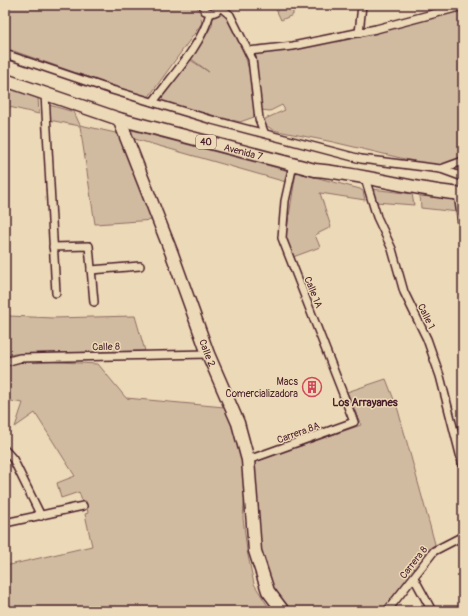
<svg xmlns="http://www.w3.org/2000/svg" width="468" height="616" font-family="Pangolin,sans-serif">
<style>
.green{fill:#d1bba0;stroke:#8e6d66}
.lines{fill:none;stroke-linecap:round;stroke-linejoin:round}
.street-casing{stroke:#4a1f2b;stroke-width:10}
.primary-casing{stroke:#4a1f2b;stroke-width:15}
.street{stroke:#ecd9b7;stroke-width:7}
.primary{stroke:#ecd9b7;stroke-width:12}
.labels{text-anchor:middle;stroke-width:3;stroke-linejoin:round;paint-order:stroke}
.shield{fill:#ecd9b7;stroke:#7b5755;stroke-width:1}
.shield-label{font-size:9px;font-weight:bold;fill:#4a1f2b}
.street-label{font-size:10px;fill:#4a1f2b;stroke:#ecd9b7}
.poi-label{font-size:10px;fill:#4a1f2b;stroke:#ecd9b7;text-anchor:end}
.neighbourhood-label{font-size:11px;font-weight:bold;fill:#4a1f2b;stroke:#ecd9b7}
</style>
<rect width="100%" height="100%" fill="#ecd9b7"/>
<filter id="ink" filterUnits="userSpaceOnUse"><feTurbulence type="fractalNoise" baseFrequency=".025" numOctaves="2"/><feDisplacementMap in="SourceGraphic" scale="8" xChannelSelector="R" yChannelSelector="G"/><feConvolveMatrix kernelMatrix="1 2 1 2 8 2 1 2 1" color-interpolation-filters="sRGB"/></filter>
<g filter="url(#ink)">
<g class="green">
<path d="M5 5H195L200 12 202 23 148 98 5 48Z"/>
<path d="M274 5H293V15L281 20Z"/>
<path d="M463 8V157L442 165 426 164 333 142 273 130 264 124 265 119 285 110 282 105 270 111 261 110 252 52 299 49 374 32Z"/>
<path d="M222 13C241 24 258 96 254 117L240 122 159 102 189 59 209 72 190 58 212 26 213 17Z"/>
<path d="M5 85 38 97 39 114 5 106Z"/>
<path d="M49 105 74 112 80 125 120 134 154 220 95 224 80 126 49 120Z"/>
<path d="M132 130 289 171 286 182 131 138Z"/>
<path d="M296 172 360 189 363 191 365 200 320 193 331 227 315 235 320 247 293 257 286 235Z"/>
<path d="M372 189 412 194 414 205 375 202Z"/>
<path d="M420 196 459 199 458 212 421 208Z"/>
<path d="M5 253 9 316 53 318 135 316 145 351 14 354 5 357Z"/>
<path d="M24 360 98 364 126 398 224 407 234 427 246 480 243 518 247 551 254 584 271 611H5V566L92 546 85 514 88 513 86 501H82L79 492 61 498 57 483 75 476 35 413 15 427 23 403 5 400V364Z"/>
<path d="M386 379 398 410 435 544 384 611H292L271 585 259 549 252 463 361 425 347 392Z"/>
</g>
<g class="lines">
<defs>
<g id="street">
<path d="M203 5 205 11 212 13 217 11 219 5"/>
<path d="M219 6 230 15 252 59 259 119 264 132"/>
<path d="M359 33 362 5"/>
<path d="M249 51 293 46 376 29 463 6"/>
<path d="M5 54 112 90 212 120 361 159 441 169 463 177"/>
<path d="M45 94 56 293"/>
<path d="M153 102C172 76 202 45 210 13"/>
<path d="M441 169 463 161"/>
<path d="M365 178 377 217 392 249 404 292 427 339 440 376 463 466"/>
<path d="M458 193 463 231"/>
<path d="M53 247 89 246 94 302"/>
<path d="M91 270 140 266"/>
<path d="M5 362 20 358 208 354"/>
<path d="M5 450 13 459 41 516"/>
<path d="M248 460 354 422 282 238 285 201 293 165"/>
<path d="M5 523 83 506"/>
<path d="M414 578 432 611"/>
<path d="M387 611 434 551 463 536"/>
</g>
<g id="primary">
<path id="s1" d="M5 80 119 119 315 170C364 174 413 190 463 194"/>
<path id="s2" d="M119 119 172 254 208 354 238 423 248 460 255 551 268 591 283 611"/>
</g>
</defs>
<use href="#street" class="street-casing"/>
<use href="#primary" class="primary-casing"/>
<use href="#street" class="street"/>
<use href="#primary" class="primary"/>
</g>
</g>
<defs>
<symbol id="building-ring" viewBox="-11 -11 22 22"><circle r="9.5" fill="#ecd9b7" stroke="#d1495b" stroke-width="1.5"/><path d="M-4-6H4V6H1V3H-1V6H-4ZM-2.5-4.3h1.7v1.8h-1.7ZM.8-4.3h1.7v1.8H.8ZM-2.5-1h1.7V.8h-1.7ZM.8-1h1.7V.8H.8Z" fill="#d1495b"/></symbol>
</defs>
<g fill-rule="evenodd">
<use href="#building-ring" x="301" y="376" width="22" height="22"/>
</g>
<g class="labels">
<rect class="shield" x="196" y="135" width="20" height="14" rx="3"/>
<g class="shield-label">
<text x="206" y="145">40</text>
</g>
<g class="street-label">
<text dy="4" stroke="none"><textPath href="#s1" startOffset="249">Avenida 7</textPath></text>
<text transform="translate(314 292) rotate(68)" y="4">Calle 1A</text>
<text transform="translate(427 316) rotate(64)" y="4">Calle 1</text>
<text transform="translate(106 346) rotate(-1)" y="4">Calle 8</text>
<text dy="4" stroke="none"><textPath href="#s2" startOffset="250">Calle 2</textPath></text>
<text transform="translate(298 432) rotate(-20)" y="4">Carrera 8A</text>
<text transform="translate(413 562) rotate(-52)" y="4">Carrera 8</text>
</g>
<g class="poi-label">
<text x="298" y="385">Macs<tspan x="298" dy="12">Comercializadora</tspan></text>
</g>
<g class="neighbourhood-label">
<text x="365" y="406">Los Arrayanes</text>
</g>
</g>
<rect width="468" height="616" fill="none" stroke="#ecd9b7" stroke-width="20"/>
<rect x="10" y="10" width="448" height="596" fill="none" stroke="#4a1f2b" stroke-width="1.5" filter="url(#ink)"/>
</svg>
